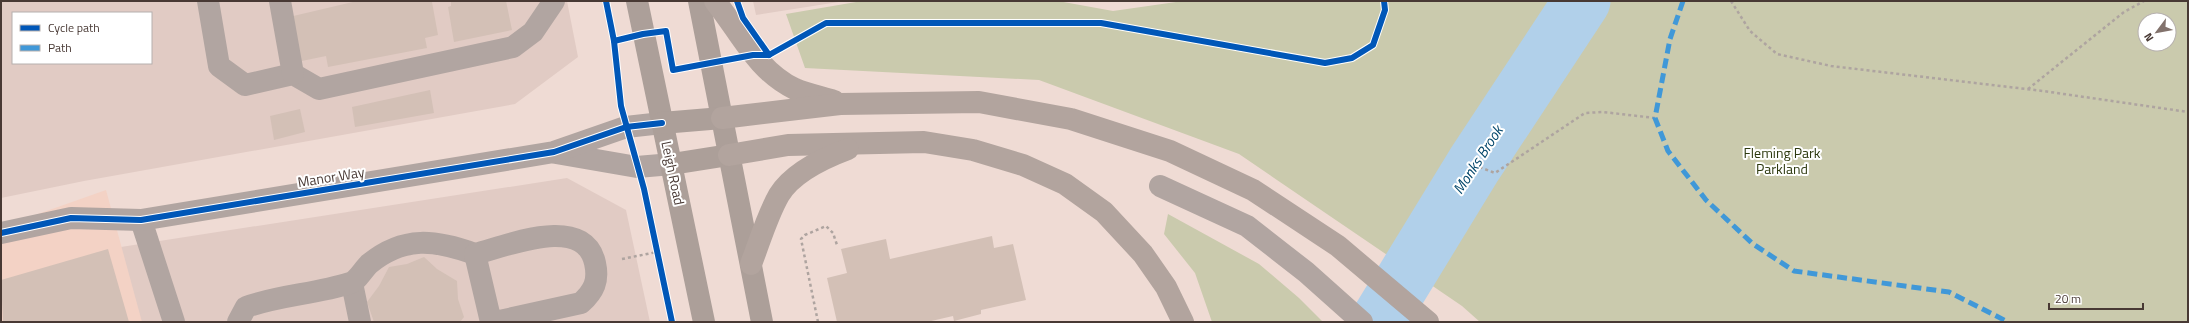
<svg xmlns="http://www.w3.org/2000/svg" width="2189" height="323" font-family="'Titillium Web',sans-serif">
<style>
.commercial{fill:#e1cbc4;fill-rule:evenodd}
.built{fill:#f3d2c5}
.green{fill:#cacaad;fill-rule:evenodd}
.lines{fill:none;stroke-linecap:round;stroke-linejoin:round}
.river{stroke:#b1d0ea;stroke-width:57}
.building{fill:#d3c0b6}
.path{stroke:#aea4a0;stroke-width:2.5;stroke-dasharray:3 3;stroke-linecap:butt}
.minor{stroke:#b1a5a1;stroke-width:22}
.major{stroke:#ac9f99;stroke-width:22}
.highway{stroke:#b2a49e;stroke-width:22}
.quiet{stroke:#4098d8;stroke-width:5;stroke-dasharray:10 5;stroke-linecap:butt}
.cycleway-casing{stroke:#fff;stroke-width:8}
.cycleway{stroke:#0057b8;stroke-width:6}
.labels{text-anchor:middle;stroke-width:4;stroke-linejoin:round;paint-order:stroke}
.park-label{font-size:14px;fill:#2d390f;stroke:#fff}
.street-label{font-size:14px;fill:#483934;stroke:#fff}
.water-label{font-size:15px;font-style:italic;fill:#00456a;stroke:#fff}
</style>
<rect width="100%" height="100%" fill="#efdbd4"/>
<g class="commercial">
<path d="M1 1H567L578 57 515 104 84 181 1 198ZM13 13H151V63H13Z"/>
<path d="M753 1H845L756 15Z"/>
<path d="M567 178 626 210 650 322H129L108 249Z"/>
</g>
<path class="built" d="M106 190 142 322H1V227Z"/>
<g class="green">
<path d="M862 1H1058L1113 11 1183 1H2188V322H1480L1462 306 1239 154 1039 80 805 68 786 14ZM2145 20H2169V44H2145Z"/>
<path d="M1168 214 1259 264 1299 298 1323 322H1212L1195 273 1164 234Z"/>
</g>
<g class="lines">
<path class="river" d="M1378 322 1474 165 1582 1"/>
</g>
<g class="building">
<path d="M357 1H435L432 2 438 35 425 38 427 48 328 67 326 56 297 62 289 17Z"/>
<path d="M451 1H506L512 30 454 42 448 7 451 6Z"/>
<path d="M430 90 434 113 355 127 352 107Z"/>
<path d="M300 109 305 132 274 140 270 116Z"/>
<path d="M992 236 994 248 1013 244 1026 300 981 310V314L954 321 953 316 927 322H837L827 278 847 273 841 249 886 239 890 259Z"/>
<path d="M108 249 129 322H3L1 280Z"/>
<path d="M424 257 437 269 457 281 458 299 464 317 460 322H374L367 302 379 286 389 267 407 264Z"/>
</g>
<g class="lines">
<g class="path">
<path d="M1731 1 1750 31 1777 54 1831 66 2043 91 2188 112"/>
<path d="M2028 89 2124 12 2144 1"/>
<path d="M1474 165 1495 173 1585 113 1603 112 1655 118"/>
<path d="M622 259 657 252"/>
<path d="M818 322 801 239 805 235 826 226 833 233 837 245"/>
</g>
<g class="minor">
<path d="M208 1 219 66 245 85 293 74 319 89 513 47 533 32 554 1"/>
<path d="M280 1 293 74"/>
<path d="M556 153 637 167 672 164"/>
<path d="M1160 186 1247 226 1306 272 1362 322"/>
<path d="M141 220 174 322"/>
<path d="M1 233 71 218 141 220 554 152 626 127 662 123"/>
<path d="M352 283 360 322"/>
<path d="M238 322 246 307C280 295 316 294 350 283 357 281 363 270 369 264 404 235 436 240 475 254"/>
<path d="M491 322 475 254C507 246 584 213 595 263 599 281 594 291 581 303L495 322"/>
</g>
<g class="major">
<path d="M637 1 704 322"/>
<path d="M699 1 762 322"/>
<path d="M662 123 722 118"/>
<path d="M672 164 729 155"/>
</g>
<g class="highway">
<path d="M715 1C740 32 757 71 795 89 807 94 821 97 834 101"/>
<path d="M722 118 840 104 979 102 1071 119 1170 151 1253 190 1338 246 1428 322"/>
<path d="M729 155 788 145 924 142 973 150 1023 165 1065 184 1104 212 1143 254 1166 287 1183 322"/>
<path d="M751 264C760 241 767 216 779 195 793 172 824 158 848 149"/>
</g>
<path class="quiet" d="M1683 1 1670 39 1655 118 1668 151 1706 200 1753 244 1794 271 1949 292 2008 322"/>
<defs>
<g id="cycleway">
<path d="M606 1 614 41 621 106 644 189 672 322"/>
<path d="M737 1 743 18 769 55"/>
<path d="M614 41 643 34 666 31 673 70 753 55H769L826 23H1101L1325 63 1352 58 1373 45 1385 10 1384 1"/>
<path d="M1 233 71 218 141 220 554 152 626 127 662 123"/>
</g>
</defs>
<use href="#cycleway" class="cycleway-casing"/>
<use href="#cycleway" class="cycleway"/>
</g>
<g class="labels">
<g class="park-label">
<text x="1782" y="158">Fleming Park<tspan x="1782" dy="16">Parkland</tspan></text>
</g>
<g class="street-label">
<text transform="translate(673 173) rotate(78)" y="5">Leigh Road</text>
<text transform="translate(331 177) rotate(-9)" y="5">Manor Way</text>
</g>
<g class="water-label">
<text transform="translate(1478 160) rotate(-57)" y="5">Monks Brook</text>
</g>
</g>
<rect width="2189" height="323" fill="none" stroke="#483934" stroke-width="4"/>
<rect x="12" y="12" width="140" height="52" fill="#ffffff" stroke="#b6b0ae"/>
<rect x="20" y="25" width="20" height="6" fill="#0057b8" stroke="#b6b0ae"/>
<text x="48" y="32" font-size="12" fill="#483934">Cycle path</text>
<rect x="20" y="45" width="20" height="6" fill="#4098d8" stroke="#b6b0ae"/>
<text x="48" y="52" font-size="12" fill="#483934">Path</text>
<g transform="translate(2157 32) rotate(238)"><circle r="19" fill="#ffffff" stroke="#b6b0ae"/>
<path d="M0-3L7 15L0 10L-7 15Z" fill="#82726c"/>
<text y="-6" font-size="11" font-weight="bold" text-anchor="middle" fill="#483934">N</text>
</g>
<path d="M2049 303v6h94v-6" fill="none" stroke="#483934" stroke-width="2"/>
<text x="2055" y="303" font-size="12" fill="#483934" stroke="#ffffff" stroke-width="3" paint-order="stroke">20 m</text>
</svg>
